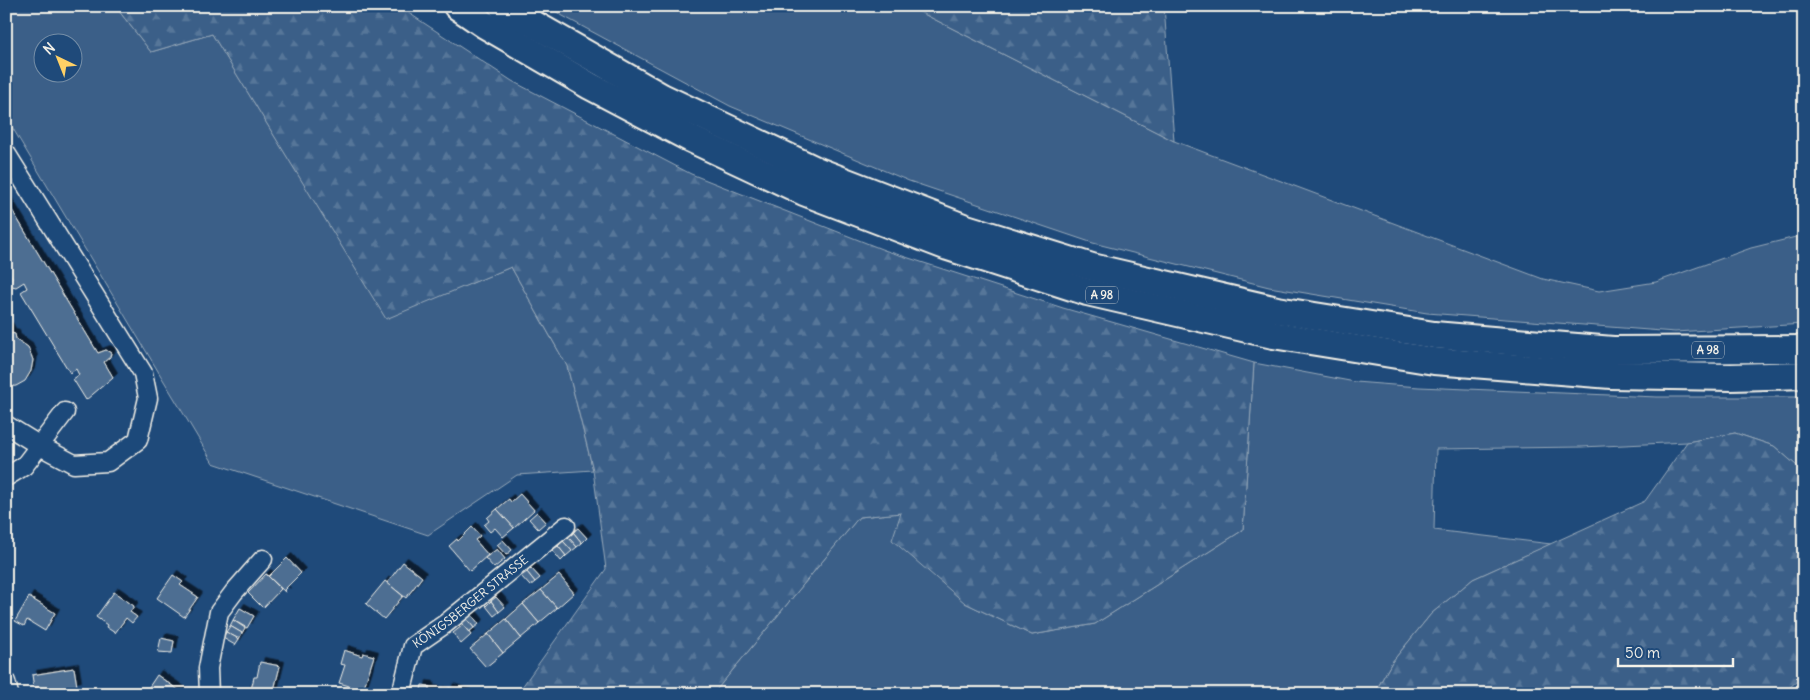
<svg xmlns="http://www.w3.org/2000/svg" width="1810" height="700" font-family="Delius,sans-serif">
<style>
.grass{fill:#3a5f88;stroke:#97a8b8;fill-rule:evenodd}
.forest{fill:url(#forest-firs);stroke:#97a8b8}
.building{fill:#4d6e92;stroke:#f4f1e8;filter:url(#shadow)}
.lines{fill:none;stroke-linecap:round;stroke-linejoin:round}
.minor-casing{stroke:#f4f1e8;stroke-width:21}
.highway-casing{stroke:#f4f1e8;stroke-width:30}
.minor{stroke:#1f4a7a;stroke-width:18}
.highway{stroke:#1f4a7a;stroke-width:26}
.labels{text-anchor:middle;stroke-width:4.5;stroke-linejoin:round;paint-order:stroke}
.shield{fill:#1f4a7a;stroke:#b4bfc7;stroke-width:1}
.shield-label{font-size:11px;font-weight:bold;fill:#f4f1e8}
.street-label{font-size:12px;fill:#f4f1e8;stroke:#1f4a7a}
</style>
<defs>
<pattern id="forest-firs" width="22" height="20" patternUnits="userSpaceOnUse" patternTransform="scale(1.25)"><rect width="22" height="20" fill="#3a5f88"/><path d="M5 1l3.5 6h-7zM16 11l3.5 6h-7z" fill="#577699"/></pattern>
<filter id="shadow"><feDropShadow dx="4.5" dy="-4.5" stdDeviation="0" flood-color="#0009"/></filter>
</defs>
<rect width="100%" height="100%" fill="#1f4a7a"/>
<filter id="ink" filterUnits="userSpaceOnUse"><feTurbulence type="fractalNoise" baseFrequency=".02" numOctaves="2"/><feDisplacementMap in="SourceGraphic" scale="10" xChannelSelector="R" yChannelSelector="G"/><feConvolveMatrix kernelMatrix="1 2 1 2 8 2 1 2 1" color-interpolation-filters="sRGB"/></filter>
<g filter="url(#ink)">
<g class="grass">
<path d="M6 6H115L151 52 212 34 386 318 511 267 567 366 593 470 517 475 428 535 213 463 6 117ZM42 42H72V72H42Z"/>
<path d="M548 6H908L1174 141 1543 279 1599 291 1656 282 1751 248 1804 235V324L1675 332 1427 313 1269 287 1093 243 909 181 730 106 561 15Z"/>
<path d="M1254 363 1355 382 1419 387 1657 397H1804V472L1774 446 1735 433 1687 442 1582 447 1436 449 1434 530 1551 544 1473 579 1431 614 1392 662 1374 694H713L859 517 901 513 965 603 1032 635 1095 624 1243 530Z"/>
</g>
<g class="forest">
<path d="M115 6H398L512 81 691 174 884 250 1063 308 1254 363 1243 530 1095 624 1032 635 965 603 892 540 901 513 859 517 713 694H517L606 569 593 470 567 366 511 267 386 319 212 34 151 52Z"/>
<path d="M908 6H1164L1174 141Z"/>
<path d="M1735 433 1774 446 1804 472V675L1782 694H1374L1392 662 1431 614 1473 579 1645 501 1687 442Z"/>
</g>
<g class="building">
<path d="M6 200 98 353 106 350 111 353 110 357 104 362 113 377 86 400 73 379 79 375 76 369 70 373 21 292 27 288 24 282 16 287 12 286 10 283 12 277 6 267Z"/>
<path d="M8 327 11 333 15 334 16 339 28 347 33 360 31 371 25 381 16 386 8 387H6V328Z"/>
<path d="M520 494 534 510 514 528 497 509 509 499 511 502Z"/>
<path d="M497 509 514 528 503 537 495 528 490 532 484 525 489 521 487 518Z"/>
<path d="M537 512 546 522 538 529 529 519Z"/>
<path d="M472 527 480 536 475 540 488 555 470 571 449 546 457 539 458 541Z"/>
<path d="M578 528 587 538 582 543 573 532Z"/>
<path d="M573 532 582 543 577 547 568 537Z"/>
<path d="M568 537 577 547 572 551 563 541Z"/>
<path d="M503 540 512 550 506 555 497 545Z"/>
<path d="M563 541 572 551 566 556 558 546Z"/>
<path d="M558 546 566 556 561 561 552 550Z"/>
<path d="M497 549 505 559 494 568 485 558Z"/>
<path d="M287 558 301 573 284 590 286 593 266 574 269 576Z"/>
<path d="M403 562 422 577 406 598 387 583Z"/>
<path d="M531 568 540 578 535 582 527 572Z"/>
<path d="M527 572 535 582 530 586 521 576Z"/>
<path d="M266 574 281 589 263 608 248 593Z"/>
<path d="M173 575 183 582 180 585 198 597 184 617 157 598Z"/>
<path d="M559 575 574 593 557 608 541 590Z"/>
<path d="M385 581 403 596 384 619 366 604Z"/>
<path d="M541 590 557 608 539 623 523 604Z"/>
<path d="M114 592 134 606 130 612 137 617 132 623 126 618 115 633 106 627 107 625 96 617Z"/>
<path d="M29 597 55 613 45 631 27 620 24 626 15 621Z"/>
<path d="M496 597 505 607 499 612 491 601Z"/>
<path d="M491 601 499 612 494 616 486 606Z"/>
<path d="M523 604 539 623 521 638 506 619Z"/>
<path d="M240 608 254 616 247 628 233 620Z"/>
<path d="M471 614 479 624 474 628 466 618Z"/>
<path d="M466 618 474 628 469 632 461 623Z"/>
<path d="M506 619 521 638 503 653 488 634Z"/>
<path d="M233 620 245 628 242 633 230 626Z"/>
<path d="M463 625 471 635 461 644 453 633Z"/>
<path d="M230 626 242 633 239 639 226 632Z"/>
<path d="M226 632 239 639 235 645 223 638Z"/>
<path d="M488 634 503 653 486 667 470 649Z"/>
<path d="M161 638 174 641 172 653 158 652Z"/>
<path d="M344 650 362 656 363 653 374 656 363 690 339 683 345 665 340 664Z"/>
<path d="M260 662 280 666 273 694 251 690 254 677H257Z"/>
<path d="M74 668 77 686 58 690 57 694H38L40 687 34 688 32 675Z"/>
<path d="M157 675 184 694H147L145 693Z"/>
<path d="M422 685 429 686V690L436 691 435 694H420Z"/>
<path d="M449 688 466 694H438L439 691 447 693Z"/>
<path d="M247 689 251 690 268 694H246Z"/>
</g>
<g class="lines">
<defs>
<g id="minor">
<path d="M6 153 143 373 148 398 138 440 108 462 74 464 40 446 6 425"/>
<path d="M6 477 24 466 65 412"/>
<path d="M6 682 9 694"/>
<path d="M209 694 208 668 219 612 234 592 263 559"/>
<path id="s1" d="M401 694 413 646 445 624 566 526"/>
</g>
<g id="highway">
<path d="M457 6 485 25 590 86 691 139 804 192 948 247 1087 292 1273 335 1434 361 1611 375 1731 377 1804 375"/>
<path d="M502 6 662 97 818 171 963 227 1092 267 1277 310 1434 335 1613 350 1804 349"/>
</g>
</defs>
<use href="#minor" class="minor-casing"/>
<use href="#highway" class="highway-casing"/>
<use href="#minor" class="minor"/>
<use href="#highway" class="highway"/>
</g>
</g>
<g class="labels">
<g class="shield">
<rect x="1086" y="286.5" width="32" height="17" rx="4"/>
<rect x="1692" y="341.5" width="32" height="17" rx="4"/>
</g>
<g class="shield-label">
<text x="1102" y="299">A 98</text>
<text x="1708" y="354">A 98</text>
</g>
<g class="street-label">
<text dy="4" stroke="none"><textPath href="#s1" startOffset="122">KÖNIGSBERGER STRASSE</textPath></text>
</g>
</g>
<rect width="1810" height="700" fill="none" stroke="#1f4a7a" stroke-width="25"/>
<rect x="12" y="12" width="1785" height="675" fill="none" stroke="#f4f1e8" stroke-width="2" filter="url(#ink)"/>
<g transform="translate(58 58) rotate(317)"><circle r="24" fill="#1f4a7a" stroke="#748da6"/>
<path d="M0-4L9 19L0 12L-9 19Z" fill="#ffd166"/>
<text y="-8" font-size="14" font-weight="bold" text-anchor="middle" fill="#f4f1e8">N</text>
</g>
<path d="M1618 658v8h115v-8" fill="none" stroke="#f4f1e8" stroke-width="2.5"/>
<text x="1625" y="658" font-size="15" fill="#f4f1e8" stroke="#1f4a7a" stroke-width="4" paint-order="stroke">50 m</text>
</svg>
